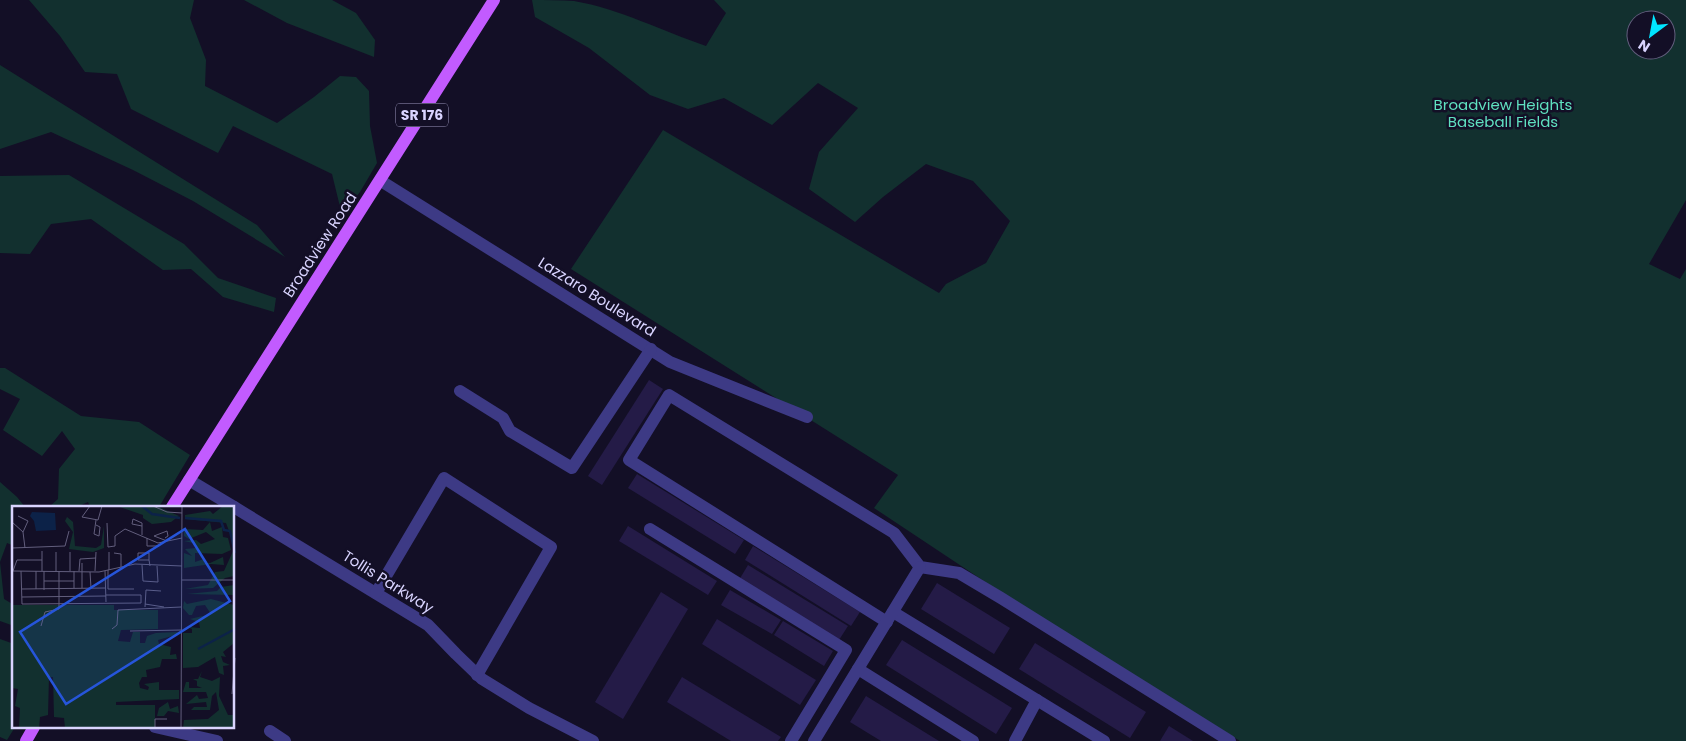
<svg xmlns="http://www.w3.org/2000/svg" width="1686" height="741" font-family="Poppins,sans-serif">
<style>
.green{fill:#12302f;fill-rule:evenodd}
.building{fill:#241b47}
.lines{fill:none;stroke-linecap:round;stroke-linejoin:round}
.minor{stroke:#3d3a85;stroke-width:12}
.major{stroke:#c25bff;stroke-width:12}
.labels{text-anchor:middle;stroke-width:5;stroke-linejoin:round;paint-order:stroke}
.shield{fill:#130f26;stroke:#9e99be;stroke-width:1}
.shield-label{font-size:14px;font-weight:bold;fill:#d9d4ff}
.park-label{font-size:15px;fill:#5fe0c0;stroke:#130f26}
.street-label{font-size:15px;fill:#d9d4ff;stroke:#130f26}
.inset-river{fill:none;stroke:#0c2248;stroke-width:2.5}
.inset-road{fill:none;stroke:#625e7d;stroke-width:1}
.view{fill:#2655da;fill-opacity:0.15;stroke:#2655da;stroke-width:2.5}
.inset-edge{fill:none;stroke:#d9d4ff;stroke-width:2.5}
</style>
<rect width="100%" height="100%" fill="#130f26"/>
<g class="green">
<path d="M29 0H194L190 18 206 60 205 86 277 123 314 97 340 76 356 77 369 91 370 126 377 163 360 192 342 215 332 174 233 126 218 153 131 109 117 74 85 72 60 36Z"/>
<path d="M244 0H332L356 13 375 40 374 57 287 23Z"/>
<path d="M532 0C545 0 561 0 574 1 620 9 662 31 706 46L726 13 714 0H1686V200L1649 264 1680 279 1686 269V741H1240L1017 603 874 508 898 475 571 269 663 130 939 293 946 284 986 263 1010 221 973 181 926 164 883 197 855 222 809 189 819 152 858 108 818 83 772 125 724 98 688 109 650 95 589 48 535 17ZM1636 20H1666V50H1636Z"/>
<path d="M0 65 257 225 285 257 193 201 133 170 51 132 0 149Z"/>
<path d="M69 175 184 244 218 278 276 298 274 312 223 297 191 269 163 270 91 219 51 224 30 254 0 253V176Z"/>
<path d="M0 368H5L81 416 139 422 190 455 159 507H90L88 502 77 507H49L58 499 59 469 75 449 62 431 42 456 3 430 20 399 0 389Z"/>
<path d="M0 482 17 497 25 507H14V546L7 543 0 562 4 599 14 605V626L0 621Z"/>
<path d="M0 639 14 644 15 727 7 740 0 737Z"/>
</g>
<g class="building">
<path d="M649 380 663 389 602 485 588 476Z"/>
<path d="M637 474 744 540 735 554 628 488Z"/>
<path d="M628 526 717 581 708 595 619 541Z"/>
<path d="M753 546 860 612 851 626 745 560Z"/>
<path d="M748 565 848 626 839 640 739 580Z"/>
<path d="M937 583 1010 628 994 654 921 609Z"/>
<path d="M730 590 781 620 772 634 721 605Z"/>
<path d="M661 592 688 609 623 719 595 702Z"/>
<path d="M717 619 816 680 800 705 702 644Z"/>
<path d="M783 621 833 651 824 666 774 635Z"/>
<path d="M902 640 1012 708 996 734 886 665Z"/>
<path d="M1035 643 1146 712 1130 738 1019 669Z"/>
<path d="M682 677 781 737 778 741H731L667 702Z"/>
<path d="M866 696 939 741H881L850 722Z"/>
<path d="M1169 726 1193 741H1160Z"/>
</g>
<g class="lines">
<g class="minor">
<path d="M381 181 670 362 807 417"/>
<path d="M460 391 503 418 510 431 572 468 651 349"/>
<path d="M189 480 234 507"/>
<path d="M234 507 428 625 456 654 482 679 529 708 593 741"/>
<path d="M650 529 846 650 791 741"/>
<path d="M376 593 444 478 551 547 477 675"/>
<path d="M893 612 1104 741"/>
<path d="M887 622 629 460 669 395 894 533 920 567 959 573 1001 598 1230 741"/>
<path d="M858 669 973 741"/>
<path d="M155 727 217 741"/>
<path d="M270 731 285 741"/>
<path d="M814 741 920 567"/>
<path d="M1015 741 1037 700"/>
</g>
<g class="major">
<path d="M172 507 494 0"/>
<path d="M26 741 34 727"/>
</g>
</g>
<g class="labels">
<rect class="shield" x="396" y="103.5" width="52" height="23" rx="4"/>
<g class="shield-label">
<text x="422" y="120">SR 176</text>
</g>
<g class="park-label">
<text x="1503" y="110">Broadview Heights<tspan x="1503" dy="17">Baseball Fields</tspan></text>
</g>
<g class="street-label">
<text transform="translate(320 245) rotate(-57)" y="5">Broadview Road</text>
<text transform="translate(597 297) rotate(32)" y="5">Lazzaro Boulevard</text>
<text transform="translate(388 582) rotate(32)" y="5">Tollis Parkway</text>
</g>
</g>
<g transform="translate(12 506)">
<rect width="222" height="222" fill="#130f26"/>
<path d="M105 0 147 1 167 10 159 16 140 18 131 12V9ZM211 0H221L222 38 214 17 173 13V9L198 5 201 8ZM55 11 61 16 63 40 84 42 89 39 92 20V42L81 46 57 43 61 26 53 15ZM198 16 200 25 210 21 211 31 216 32 219 44 210 48 183 47V56L192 53V57H198L211 51 212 59 199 58 172 62V47L180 50 173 43 184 42 181 37 172 35 184 34 189 38 203 33 194 26 177 33 172 30V23L191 24ZM222 43V70L213 72 201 82 173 83 196 79 203 66 212 65ZM222 79V89L175 88 205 85 209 81ZM199 93 222 99V137L211 146 214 151 209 150 211 156 218 159 211 160 212 169 207 167 203 151 186 161 171 162V127H180V123L176 121 188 122 187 116 178 113 199 108 193 99 184 100 180 109H177L171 102 172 95 175 98ZM0 99H102V104H146V123L109 124 106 135 118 136 121 126H128V137H133L135 130 144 127 165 126 167 128 146 134 147 138 159 141 158 149 164 148 165 153H150L148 161 134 164 135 171H130L127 177 128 182 136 184 137 181 132 178 147 176V184H167V193L104 196V199H143V222H53L52 212 42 211 41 171H37L36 209 28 211 27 222H7L8 202 3 200 6 183 0 182ZM190 165 188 171 200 175 208 171 207 190 216 209H222V222H171L172 214 196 213 207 204 204 186 200 190 198 204H179L182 201H195L194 196 174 198 185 189 187 193 196 192 194 186H171L174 176H177V182H190L185 180V175L181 173H186ZM156 196 158 203 166 200 167 207 156 205 152 210H145L147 202Z" fill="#12302f"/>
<path d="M20 6 43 7 44 24 24 25 22 15 18 10Z" fill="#0c2248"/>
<path class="inset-river" d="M130 0 140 8 168 12M173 12 209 15 212 24 218 25 223 47M186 143 223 123"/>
<path class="inset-road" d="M78 0 70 11 86 14 90 0M141 0 155 6 170 7M6 10 16 15 11 26M0 16 11 26 13 42M95 17 96 41 103 40V30L113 23 146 37 170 32M84 19 88 21 87 30 82 28 84 14M130 29V17L121 13 120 18 130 20M135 32V40H147M153 32 156 30 155 25 142 30 155 35M0 42 53 40 57 25M30 45V65M44 46V65M58 46V65M97 46V64M102 47 109 48V61M137 54V47H126V54H137L138 60M70 57V82M130 59 131 75 146 76 145 60M96 64V83H122M0 65 87 66 123 58 170 60M1 65 5 54H30M9 65 10 98 129 97V89H94M24 65V83M62 65V82M67 65 68 53 84 52M83 65 84 46M93 65 94 96M78 66 79 82M170 74H223M32 75H62M10 83 94 82M32 84V65M10 91 94 90M133 98 152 101M133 101 134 84 149 85M29 120 33 106 47 103V65M100 123 105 119 106 104 169 101M118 125 170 124M220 188 223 152M143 222V213H155M169 222 170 0"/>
<path class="view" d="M173 23 218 95 54 198 8 126Z"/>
<rect width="222" height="222" class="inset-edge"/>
</g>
<g transform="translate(1651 35) rotate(212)"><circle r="24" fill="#130f26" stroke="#625e7d"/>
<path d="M0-4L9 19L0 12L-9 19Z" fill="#00e5ff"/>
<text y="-8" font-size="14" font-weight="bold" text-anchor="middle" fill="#d9d4ff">N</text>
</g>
</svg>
